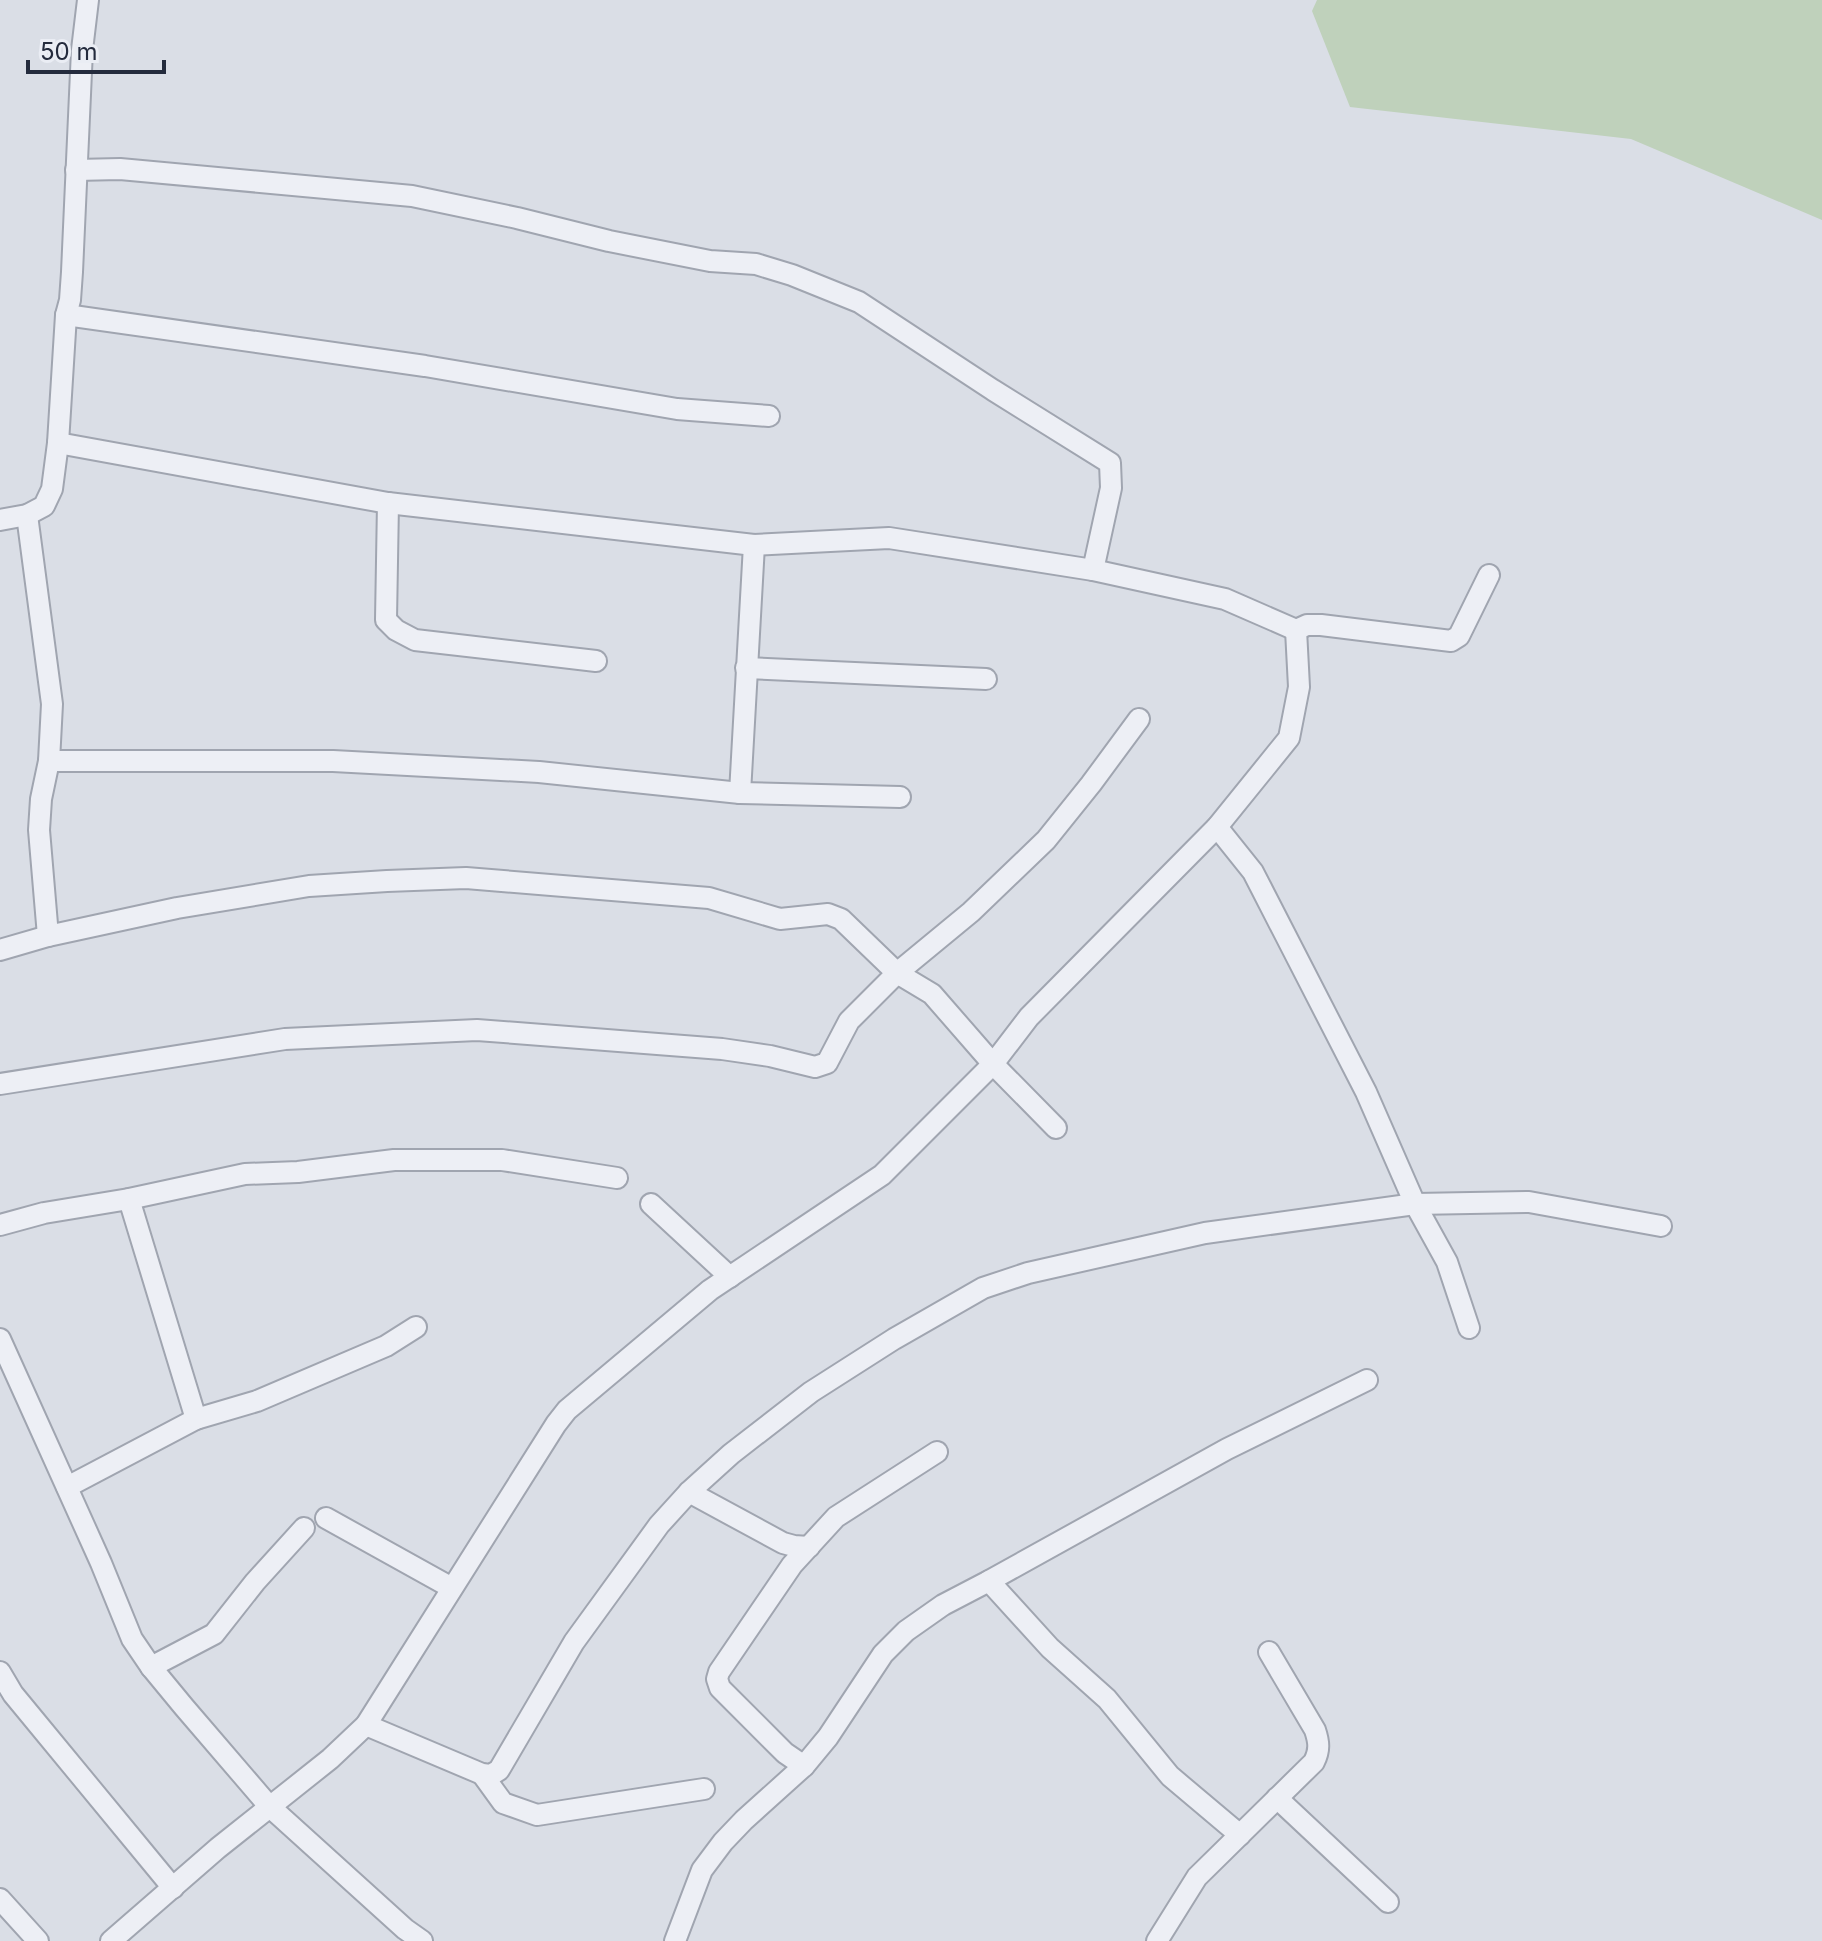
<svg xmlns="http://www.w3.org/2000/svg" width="1822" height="1941" font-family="Inter,sans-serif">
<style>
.green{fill:#bfd1bb}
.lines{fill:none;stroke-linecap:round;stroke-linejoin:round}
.street-casing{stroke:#a0a5b0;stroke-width:24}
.street{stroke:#edeff5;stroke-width:20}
</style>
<rect width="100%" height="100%" fill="#dadee6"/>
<path class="green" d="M1317 0H1822V220L1631 139 1350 107 1312 11Z"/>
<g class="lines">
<defs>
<g id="street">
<path d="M76 170 120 169 412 196 517 218 609 241 710 261 756 264 792 275 859 302 993 390 1110 463 1111 488 1093 570"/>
<path d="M66 315 425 366 677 409 769 416"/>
<path d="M58 443 388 503 754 545 889 538 1093 570 1225 599 1296 630"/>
<path d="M388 503 386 620 396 630 415 640 596 661"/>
<path d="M27 515 52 704 49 761 41 799 39 830 48 936"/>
<path d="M0 520 27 515 44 506 52 489 58 443 66 315 70 300 72 272 82 50 88 0"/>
<path d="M1296 630 1307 625H1321L1451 641 1459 636 1489 575"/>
<path d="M746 668 986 679"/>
<path d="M49 761H333L539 772 740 793 900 797"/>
<path d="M740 793 754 545"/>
<path d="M1217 827 1253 872 1366 1092 1415 1204 1447 1262 1469 1328"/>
<path d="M0 950 48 936 177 908 309 886 387 881 466 878 709 898 780 919 828 914 841 919 897 973 932 994 993 1064 1056 1128"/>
<path d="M0 1084 285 1039 477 1030 722 1049 770 1056 815 1067 827 1063 849 1021 897 973 971 912 1046 840 1091 784 1139 719"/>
<path d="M129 1199 196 1419"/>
<path d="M651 1204 730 1277"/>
<path d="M0 1225 44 1213 129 1199 245 1174 298 1172 394 1160H502L617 1178"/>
<path d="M0 1339 101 1563 132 1639 151 1667 184 1707 269 1806 405 1929 422 1941"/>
<path d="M67 1487 196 1419 257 1401 386 1346 416 1327"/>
<path d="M689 1492 783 1543 794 1546 809 1547"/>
<path d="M326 1518 452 1588"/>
<path d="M989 1581 1050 1648 1107 1699 1170 1776 1240 1835"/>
<path d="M151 1667 214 1634 255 1582 304 1528"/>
<path d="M0 1672 13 1694 173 1888"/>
<path d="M366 1725 482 1774 491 1775 499 1770 574 1642 659 1525 689 1492 731 1454 811 1392 894 1339 983 1288 1028 1273 1205 1233 1415 1204 1529 1202 1661 1226"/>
<path d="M804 1766 785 1753 720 1688 717 1679 719 1672 792 1565 836 1517 937 1452"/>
<path d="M482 1774 503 1803 537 1815 704 1789"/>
<path d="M1277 1798 1388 1902"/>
<path d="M0 1899 38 1941"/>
<path d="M111 1941 218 1848 330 1759 366 1725 556 1424 567 1410 710 1290 882 1175 993 1064 1029 1017 1217 827 1289 738 1299 687 1296 630"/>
<path d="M675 1941 702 1870 723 1842 744 1820 804 1766 828 1737 883 1654 906 1631 943 1605 989 1581 1227 1449 1367 1380"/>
<path d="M1157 1941 1197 1877 1314 1762C1320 1750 1319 1742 1315 1730L1269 1652"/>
</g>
</defs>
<use href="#street" class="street-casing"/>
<use href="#street" class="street"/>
</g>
<path d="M28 60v12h136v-12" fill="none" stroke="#242b3d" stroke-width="4"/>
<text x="40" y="60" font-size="24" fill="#242b3d" stroke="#eaedf4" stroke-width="6" paint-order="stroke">50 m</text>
</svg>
